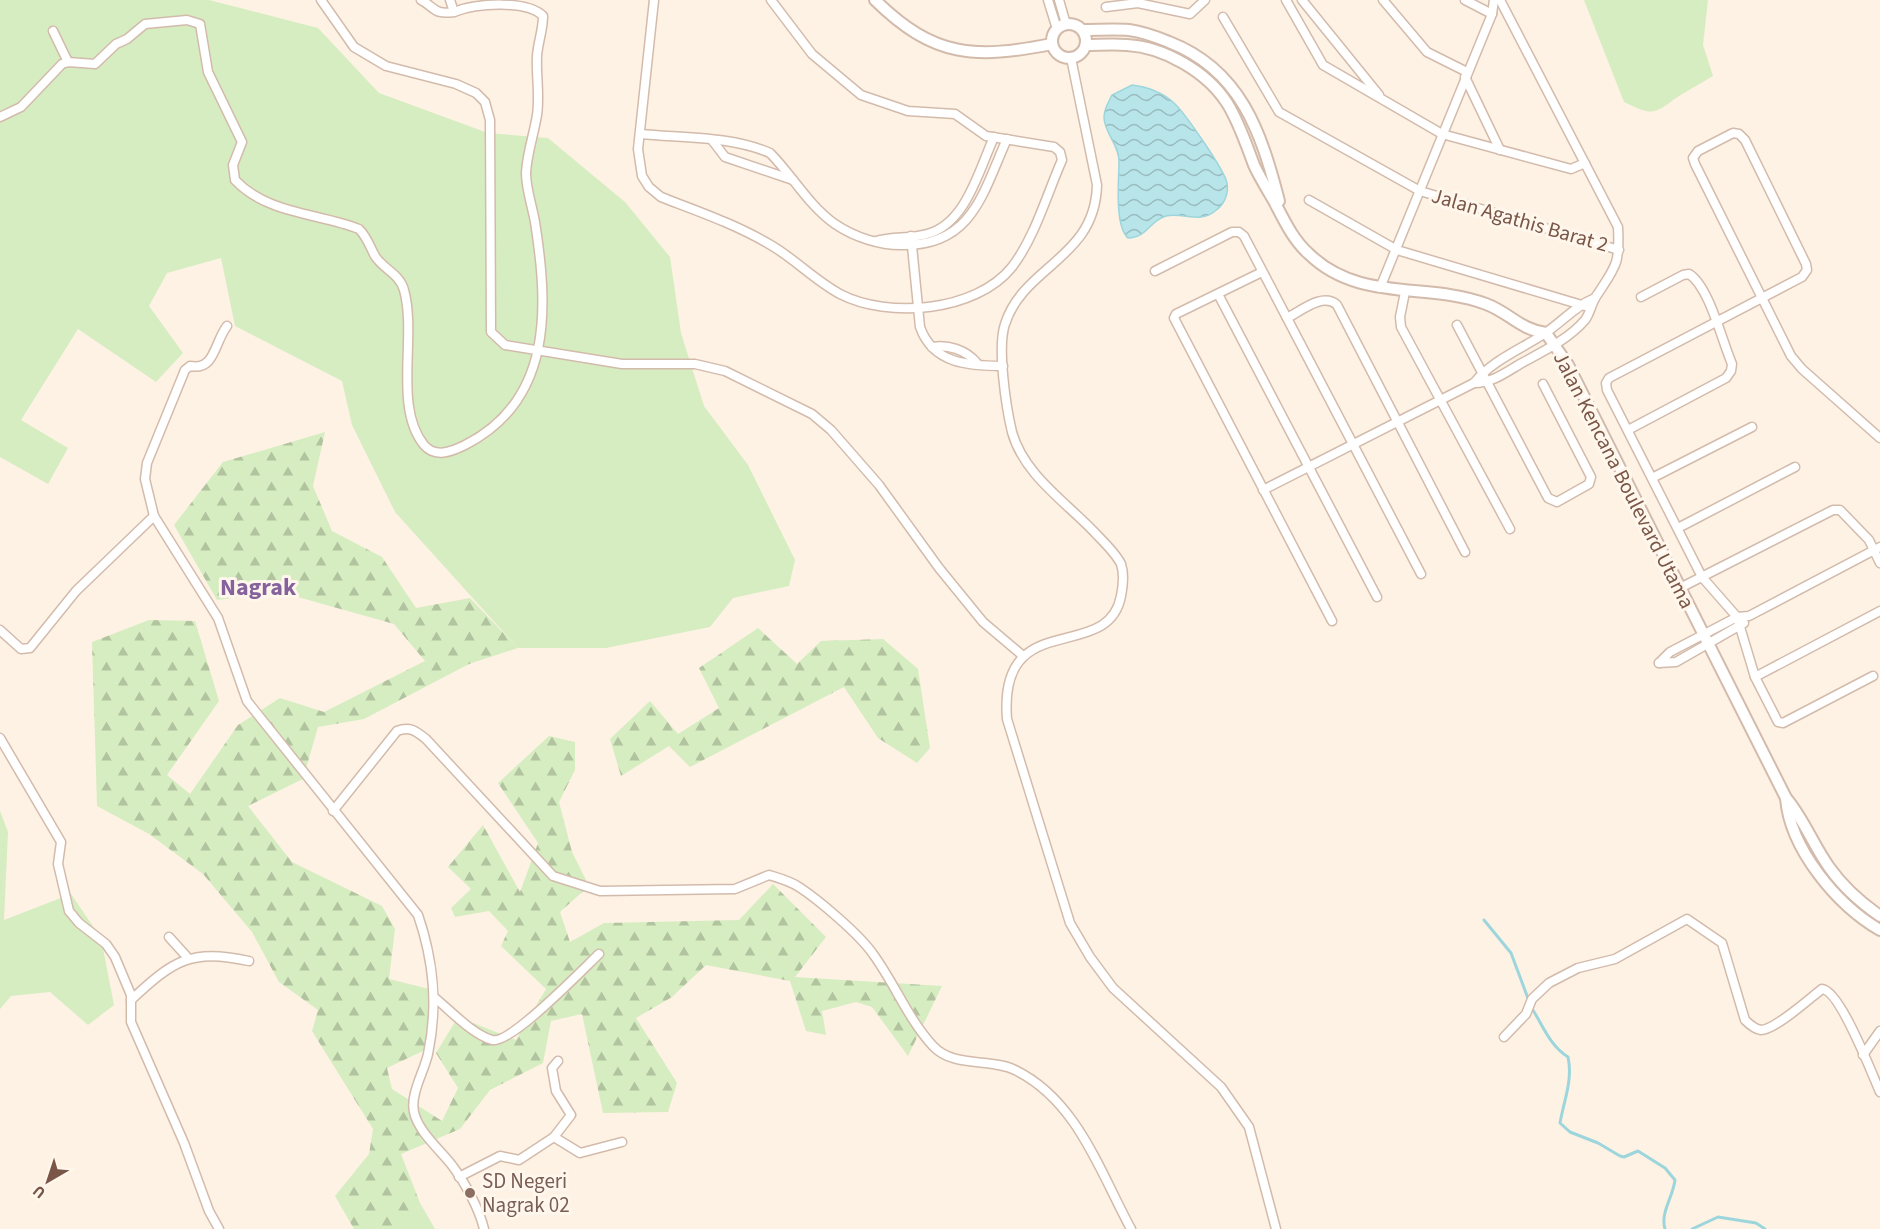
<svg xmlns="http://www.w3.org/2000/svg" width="1880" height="1229" font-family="'Source Sans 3',sans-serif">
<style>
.green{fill:#d6edc1}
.forest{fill:url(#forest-firs)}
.water{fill:url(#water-waves);stroke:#9cd6dc;stroke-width:1.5}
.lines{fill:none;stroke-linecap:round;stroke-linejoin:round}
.stream{stroke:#9cd6dc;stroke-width:3}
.minor-casing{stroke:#d3bbac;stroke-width:11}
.tertiary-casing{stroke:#d3bbac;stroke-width:14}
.minor{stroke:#fff;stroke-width:8}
.tertiary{stroke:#fff;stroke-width:10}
.education-dot{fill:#8d6e63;stroke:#fff6ec;stroke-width:2}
.labels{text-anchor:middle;stroke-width:6;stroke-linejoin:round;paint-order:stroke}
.street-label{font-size:21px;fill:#795647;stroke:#fff6ec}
.education-label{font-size:21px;fill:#785e54;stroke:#fff6ec;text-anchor:start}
.quarter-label{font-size:24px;font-weight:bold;fill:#86629d;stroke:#fff6ec}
</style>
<defs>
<pattern id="forest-firs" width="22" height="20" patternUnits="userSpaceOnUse" patternTransform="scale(1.5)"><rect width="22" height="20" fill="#d6edc1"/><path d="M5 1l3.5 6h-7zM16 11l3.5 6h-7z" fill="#b2c39f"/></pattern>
<pattern id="water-waves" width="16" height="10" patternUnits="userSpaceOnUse" patternTransform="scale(1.5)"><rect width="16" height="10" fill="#b7e5ea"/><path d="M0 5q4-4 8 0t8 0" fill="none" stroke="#9abcbf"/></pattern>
</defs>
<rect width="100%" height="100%" fill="#fef2e4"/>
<g class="green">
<path d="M0 0H209L318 28 379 93 488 133 548 138 625 202 670 257 681 333 704 406 748 465 795 560 789 586 733 598 710 627 606 648H518L395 512 352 425 342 381 235 326 221 258 167 273 149 306 183 353 156 382 78 329 21 420 68 448 48 484 0 457Z"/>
<path d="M1584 0H1708L1703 45 1713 76C1702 83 1690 89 1679 96 1653 114 1655 117 1624 102Z"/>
<path d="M0 811 8 832 4 920 71 894 101 938 114 1005 88 1025 50 992 11 996 0 1009Z"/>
<path d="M420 1203 435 1229H399L400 1227Z"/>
</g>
<g class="forest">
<path d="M325 432 313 486 332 531 382 557 416 608 470 598 518 648 469 664 364 719 318 727 303 779 248 806 292 862 382 906 395 929 389 979 433 990 441 998 425 1050 387 1068 392 1089 442 1121 458 1088 436 1053 458 1017 516 1040 546 989 501 946 508 931 489 911 455 917 451 908 471 889 448 867 483 825 520 892 538 843 498 783 549 736 575 742V770L559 802 572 852 589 886 560 912 570 942 604 923 739 920 773 884 826 937 795 977 942 986 908 1056 872 1007 856 1002 822 1011 826 1035 806 1031 790 981 706 965 672 997 636 1018 677 1083 668 1112 603 1113 582 1014 551 1021 543 1063 490 1090 460 1129 401 1154 420 1203 399 1229H354L335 1196 369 1154 373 1129 312 1031 318 1010 279 982 252 932 203 874 149 834 97 806 92 642 149 620 195 621 219 701 167 775 190 794 238 725 280 698 324 712 425 661 394 624 280 592 217 600 174 525 223 462Z"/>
<path d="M758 628 797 664 821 641 883 639 918 669 930 748 917 763 878 738 844 687 690 767 669 746 621 776 610 739 650 701 678 734 719 708 699 668Z"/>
</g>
<path class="water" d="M1132 85C1148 87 1162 92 1174 103 1185 113 1225 171 1227 183 1229 194 1224 205 1215 211 1200 224 1183 212 1166 216 1149 221 1147 238 1128 238 1114 225 1119 179 1119 161 1119 144 1104 133 1104 117 1104 109 1109 101 1112 95Z"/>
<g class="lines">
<g class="stream">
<path d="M1484 920 1511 953 1529 1001"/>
<path d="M1531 1007C1543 1025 1549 1045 1568 1057 1573 1080 1564 1100 1560 1123L1570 1132 1598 1143 1620 1156 1624 1157 1638 1151 1665 1168 1675 1180C1673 1197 1660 1213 1665 1229"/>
<path d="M1692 1229 1718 1217 1756 1223 1765 1229"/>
</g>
<defs>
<g id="minor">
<path d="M321 0 354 47 386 66 456 84 476 93 485 102 490 120 491 332 505 345 622 364H695L725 371 812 414 831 430 879 485 939 568 983 622 1022 655"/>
<path d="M421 0C435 7 433 15 454 12L450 0"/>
<path d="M654 0 638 149 642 176 649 187 661 197C697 211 735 224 769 244 794 258 814 280 840 294 888 319 976 312 1012 267 1035 237 1047 194 1062 160L1060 152 1054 147 986 136 955 114 908 111 861 95 812 54 771 0"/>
<path d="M1048 0 1057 29"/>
<path d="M1059 0 1066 24"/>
<path d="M1286 0 1323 65 1442 134 1571 169 1585 163"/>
<path d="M1302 0 1379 95"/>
<path d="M1383 0 1427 52 1467 72"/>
<path d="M1465 0 1492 14"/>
<path d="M1106 7 1138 3 1190 14 1205 0"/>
<path d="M1223 17 1279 112 1420 191 1619 250"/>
<path d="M53 31 68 62"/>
<path d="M1071 58 1097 185C1095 259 1024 265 1005 324 997 347 1006 407 1012 432 1024 476 1069 504 1098 536 1106 544 1116 554 1121 564 1124 573 1123 586 1121 596 1108 665 998 605 1007 719L1070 923 1090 957 1113 988 1221 1087 1249 1127 1276 1229"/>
<path d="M1465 77 1500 150"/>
<path d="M0 117 21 107 62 64 68 62 95 64 116 44 127 39 145 24 187 20 200 24 208 72 242 142 233 165 235 180C267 214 318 213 359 229 367 237 370 247 375 256 383 269 400 274 404 290 417 336 393 407 424 445 435 458 451 452 465 445 554 400 548 305 535 222 532 205 526 189 526 173 527 153 534 134 537 115 540 95 536 76 537 56 538 42 543 30 543 16 527 0 477 3 454 12"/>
<path d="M641 134C682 138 731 136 770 153 792 175 809 206 835 224 854 237 881 246 904 245 973 245 983 192 1007 139"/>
<path d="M712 140 725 157 793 180"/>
<path d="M1309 200 1397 250 1585 306"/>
<path d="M911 236 920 327C933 364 969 366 1003 366"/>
<path d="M876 241C893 236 910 239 927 234 966 224 979 170 994 137"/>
<path d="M1155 271 1232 232H1239L1244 236 1421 574"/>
<path d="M1262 272 1176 314 1174 318 1332 621"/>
<path d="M1380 288 1492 14 1494 0"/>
<path d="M1405 292 1400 317 1401 327 1510 529"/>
<path d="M1218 294 1377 597"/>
<path d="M1287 318C1301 311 1323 292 1337 305L1465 552"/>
<path d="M1457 325 1548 498 1557 502 1589 484 1591 477 1543 384"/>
<path d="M227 326C214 343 215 371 190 366L185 370 147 463 145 479 154 516 218 618 247 701 418 915C434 962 438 1006 428 1054 424 1072 410 1094 414 1112 418 1131 439 1149 451 1164 464 1181 479 1208 484 1229"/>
<path d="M932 347C948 344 966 350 977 363"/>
<path d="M1474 383C1492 383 1505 373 1520 364 1542 352 1569 339 1585 320 1591 312 1591 303 1597 295 1616 266 1620 264 1618 227L1500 0"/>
<path d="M1628 430 1726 378 1731 371 1732 364C1722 341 1709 286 1689 274L1683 275 1641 297"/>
<path d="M1652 478 1752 427"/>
<path d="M1263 490 1474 383C1491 361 1521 349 1544 334 1562 322 1575 306 1595 298"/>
<path d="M1678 528 1795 467"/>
<path d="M1680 588 1833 510H1840L1869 540 1880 563"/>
<path d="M0 630 21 649 30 648 76 591 154 516"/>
<path d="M1659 663 1670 652 1737 617 1749 616 1880 547"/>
<path d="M1659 663 1676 662 1744 623"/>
<path d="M1873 676 1783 723 1778 722 1755 677 1737 617 1702 577 1607 390 1606 383 1609 378 1802 277 1807 270 1806 264 1745 140 1739 134 1733 133 1698 151 1693 158 1695 164 1791 356 1802 369 1880 438"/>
<path d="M1755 677 1880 611"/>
<path d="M0 738 61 842 58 864 69 911 79 923 106 944 115 957 131 995V1022L184 1143 209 1211 219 1229"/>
<path d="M333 811 397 731C410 726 416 731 426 739L553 876 600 891 735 889 769 875C779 878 790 881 799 887 819 900 860 935 873 954 895 984 908 1019 933 1046 953 1068 991 1058 1015 1070 1077 1100 1100 1172 1131 1229"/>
<path d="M169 937 188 958"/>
<path d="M435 998C451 1011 472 1034 492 1040 510 1045 582 970 599 954"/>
<path d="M131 1000C173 961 190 948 249 961"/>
<path d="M1504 1037 1526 1014 1532 999 1549 983 1578 968 1615 959 1687 919 1722 943 1745 1020C1749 1024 1754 1029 1761 1030 1775 1030 1810 998 1822 989 1840 990 1872 1074 1880 1092"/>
<path d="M1863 1055 1880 1031"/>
<path d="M554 1137 571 1115 556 1091 552 1068 558 1061"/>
<path d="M459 1177 500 1156 519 1160 554 1137 580 1153 622 1142"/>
</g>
<g id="tertiary">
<path d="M875 0C934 58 975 59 1052 44"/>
<circle cx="1069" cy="41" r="17"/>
<path d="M1083 30C1098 30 1114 29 1129 30 1143 32 1157 37 1169 42 1241 70 1261 132 1279 201"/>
<path d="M1086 45C1099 45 1113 44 1127 45 1164 47 1207 72 1227 103 1239 122 1246 144 1254 165 1260 178 1267 189 1274 201 1284 220 1293 240 1309 254 1359 303 1429 282 1486 304 1510 313 1519 329 1546 333L1568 365 1786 798C1804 819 1813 845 1829 867 1843 887 1860 902 1880 916"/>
<path d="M1786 798C1790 849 1837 905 1880 930"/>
</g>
</defs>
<use href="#minor" class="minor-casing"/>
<use href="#tertiary" class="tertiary-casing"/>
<use href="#minor" class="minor"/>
<use href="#tertiary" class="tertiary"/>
</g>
<circle class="education-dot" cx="470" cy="1193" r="6"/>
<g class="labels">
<g class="street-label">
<text transform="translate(1520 220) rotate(16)" y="7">Jalan Agathis Barat 2</text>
<text transform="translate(1624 480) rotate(63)" y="7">Jalan Kencana Boulevard Utama</text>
</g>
<g class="education-label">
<text x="482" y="1188">SD Negeri<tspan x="482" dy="24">Nagrak 02</tspan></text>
</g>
<g class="quarter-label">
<text x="258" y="595">Nagrak</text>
</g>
</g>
<g transform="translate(48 1181) rotate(219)" stroke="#fff6ec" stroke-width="4.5" paint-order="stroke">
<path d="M0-4.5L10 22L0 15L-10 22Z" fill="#795647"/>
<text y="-9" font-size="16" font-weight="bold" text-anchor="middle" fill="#795647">U</text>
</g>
</svg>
